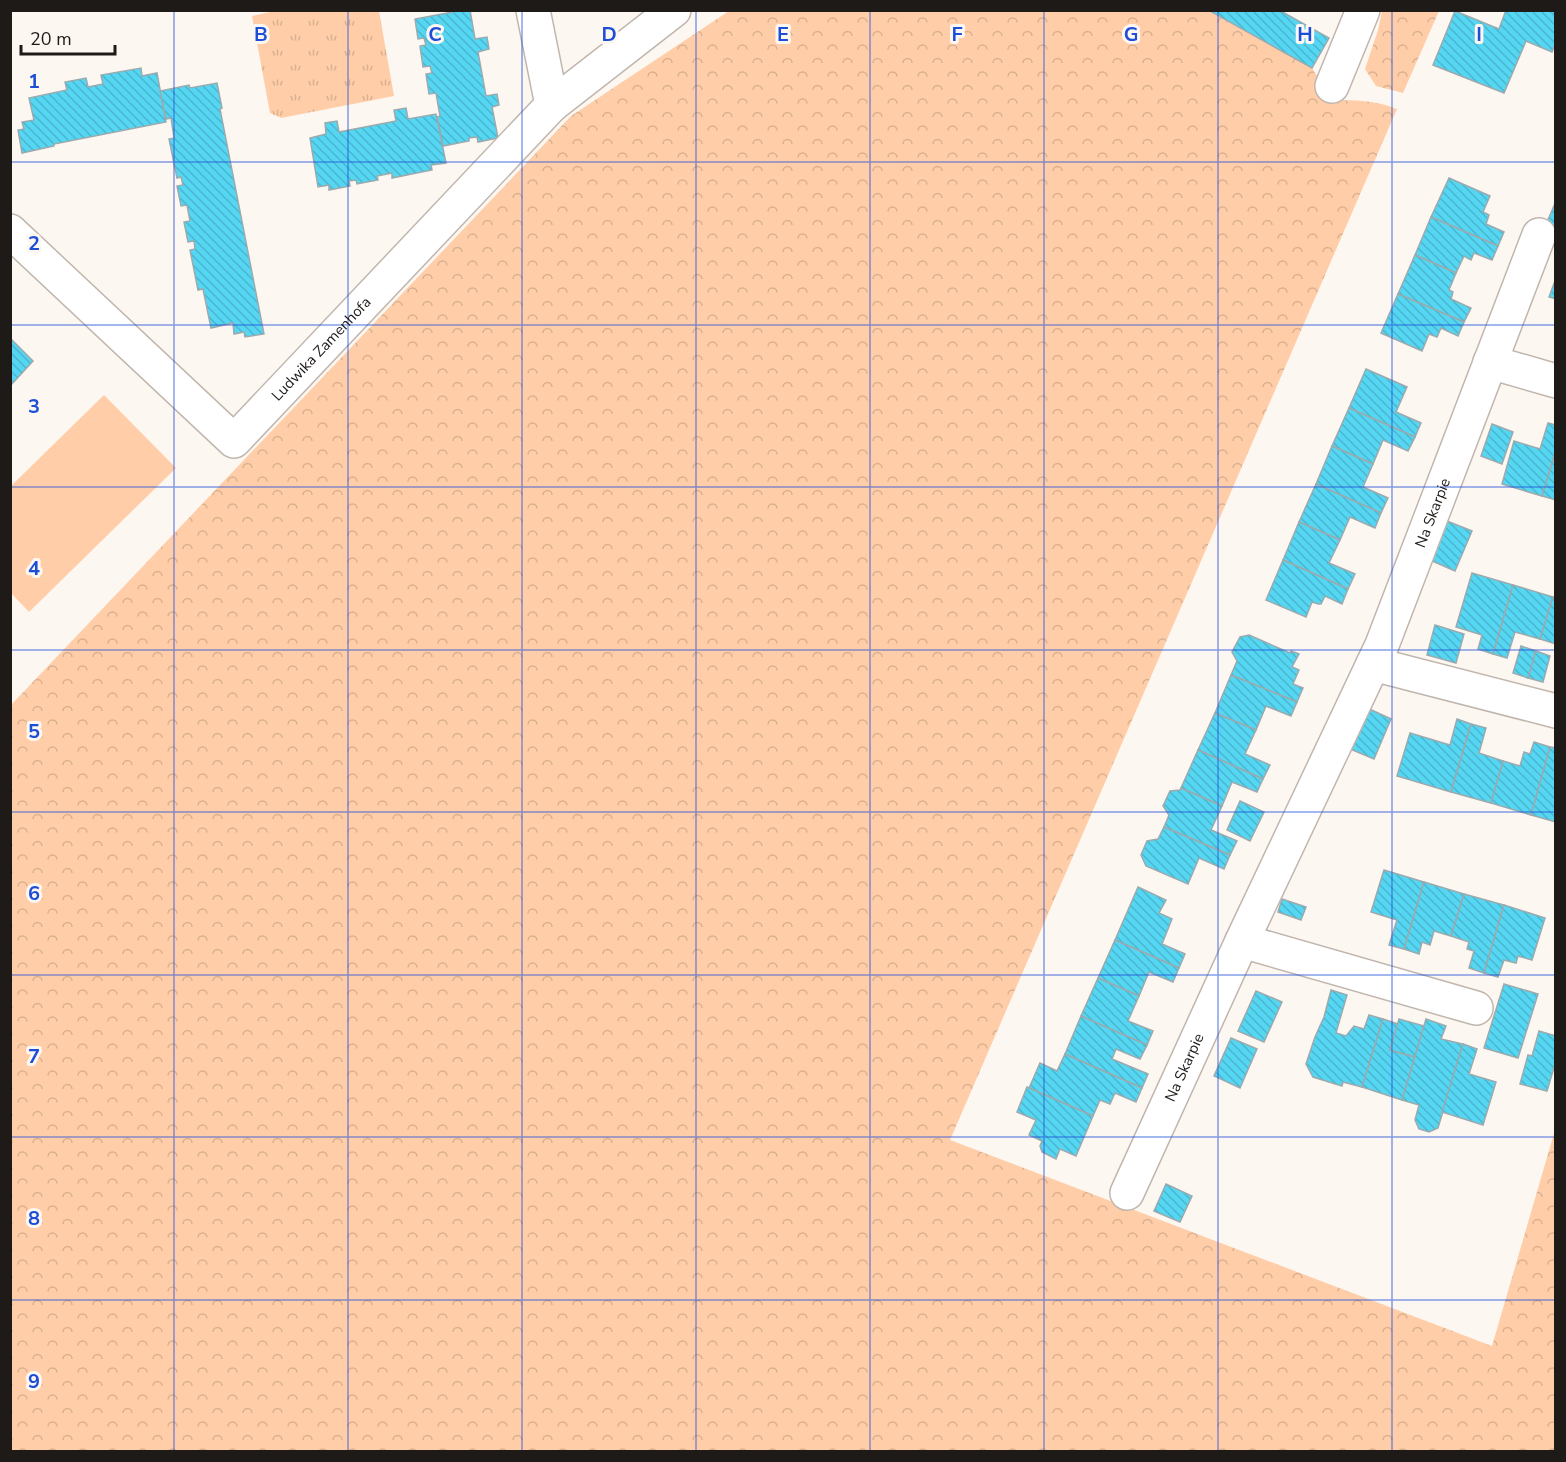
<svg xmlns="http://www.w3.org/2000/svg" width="1566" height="1462" font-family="'Nunito Sans',sans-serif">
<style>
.grass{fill:url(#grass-tufts)}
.forest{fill:url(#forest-crowns)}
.pitch{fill:#ffcea8}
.building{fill:url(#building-back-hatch);stroke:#9caaad;stroke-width:1.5}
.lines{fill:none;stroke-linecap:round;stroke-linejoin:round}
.minor-casing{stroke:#c1b6ae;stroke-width:36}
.minor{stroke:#fff;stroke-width:33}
.grid{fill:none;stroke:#1d4ed8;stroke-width:1.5;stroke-opacity:0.55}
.labels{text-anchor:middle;stroke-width:6;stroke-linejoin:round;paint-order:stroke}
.street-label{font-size:15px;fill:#1e1a17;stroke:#fdf7f2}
.grid-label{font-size:20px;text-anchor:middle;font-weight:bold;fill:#1d4ed8;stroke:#fdf7f2;stroke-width:6;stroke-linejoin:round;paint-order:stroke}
</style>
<defs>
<pattern id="grass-tufts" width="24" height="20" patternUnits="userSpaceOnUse" patternTransform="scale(1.5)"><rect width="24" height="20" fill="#ffcea8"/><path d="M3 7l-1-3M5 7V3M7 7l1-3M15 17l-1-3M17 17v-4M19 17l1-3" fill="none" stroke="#dab090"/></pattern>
<pattern id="forest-crowns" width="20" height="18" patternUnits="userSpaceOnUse" patternTransform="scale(1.5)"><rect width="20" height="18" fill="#ffcea8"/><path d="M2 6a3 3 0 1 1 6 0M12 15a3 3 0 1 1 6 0" fill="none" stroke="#dab090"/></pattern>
<pattern id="building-back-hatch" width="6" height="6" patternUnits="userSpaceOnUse" patternTransform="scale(1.5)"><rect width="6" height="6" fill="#55d6f2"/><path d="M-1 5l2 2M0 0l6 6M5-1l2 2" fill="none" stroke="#4ab7cf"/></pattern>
</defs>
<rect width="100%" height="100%" fill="#fdf7f2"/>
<path class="grass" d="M279 10 379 11 394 96 281 118 270 113 252 16Z"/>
<g class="forest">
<path d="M729 11H1208L1312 68 1331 100C1354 100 1375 100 1397 109L950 1140 1492 1346 1555 1130V1451H11L10 706 571 116Z"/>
<path d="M1382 11H1439L1403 93 1376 86 1365 69 1378 30Z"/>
</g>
<path class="pitch" d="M104 395 176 468 29 612 11 593V486Z"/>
<g class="building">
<path d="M463 10H470L475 39 487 37 489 49 478 52 486 96 497 94 499 105 492 107 498 138 478 142 477 137 469 138V141L443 146 437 117 440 116 436 93 429 94 426 74 432 73 430 66 423 67 420 46 426 45 424 38 418 39 415 19Z"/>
<path d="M1208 10H1279L1329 38 1312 68Z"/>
<path d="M1506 10H1556V42L1552 52 1526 41 1504 93 1433 65 1455 11 1499 29Z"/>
<path d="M141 68 142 76 157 73 166 122 54 144V146L22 153 18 130 24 129 22 122 34 120 29 98 67 90 65 82 86 78 88 87 103 84 101 75Z"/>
<path d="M217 83 222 108 220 109 264 334 245 337 244 332 234 334 233 323 211 328 203 289 198 290 190 250 195 249 194 241 188 242 184 222 190 221 187 205 181 206 177 186 183 185 181 177 177 178 169 139 174 138 171 118 166 119 160 91 189 85 190 88Z"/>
<path d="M406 108 408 119 436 114 446 163 431 165 432 170 392 178V173L377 176 378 180 357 184 356 180 349 181 350 186 329 190V185L318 187 310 138 326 134 325 123 337 121 339 132 396 121 394 110Z"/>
<path d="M1449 178 1490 196 1483 212 1489 215 1486 224 1504 232 1498 246 1431 217Z"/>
<path d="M1556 201V233L1544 229Z"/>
<path d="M1431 217 1498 246 1492 260 1474 253 1471 260 1464 256 1456 273 1415 255Z"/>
<path d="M1415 255 1456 273 1449 290 1453 292 1451 299 1471 308 1464 322 1398 294Z"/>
<path d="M1556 278V299L1549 297Z"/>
<path d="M1398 294 1464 322 1458 336 1441 328 1437 337 1429 334 1422 351 1381 333Z"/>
<path d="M10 338 33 361 10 386Z"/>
<path d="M1366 369 1407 387 1396 412 1421 423 1415 437 1349 408Z"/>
<path d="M1349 408 1415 437 1408 451 1383 440 1373 464 1332 446Z"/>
<path d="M1548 423 1556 425V450L1542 496 1502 484 1514 441 1540 449Z"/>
<path d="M1492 424 1513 432 1502 464 1481 456Z"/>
<path d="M1332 446 1373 464 1363 487 1388 498 1381 513 1316 484Z"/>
<path d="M1556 450V500L1542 496Z"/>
<path d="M1316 484 1381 513 1375 528 1350 517 1340 540 1299 522Z"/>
<path d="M1447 521 1472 531 1455 571 1430 560Z"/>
<path d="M1299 522 1340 540 1329 563 1355 574 1348 589 1283 560Z"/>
<path d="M1283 560 1348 589 1342 604 1325 596 1321 604H1318L1312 602 1306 617 1266 600Z"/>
<path d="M1472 573 1513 585 1493 654 1478 649 1482 635 1456 627Z"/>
<path d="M1513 585 1553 597 1540 639 1515 632 1507 658 1493 654Z"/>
<path d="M1553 597 1556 598V644L1540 639Z"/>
<path d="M1435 625 1464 634 1456 663 1427 655Z"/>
<path d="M1249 635 1290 653 1291 651 1299 654 1292 667 1299 670 1293 684 1303 688 1297 702 1231 675 1237 661 1232 652 1240 637Z"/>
<path d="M1521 646 1536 651 1528 678 1513 673Z"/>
<path d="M1536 651 1550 656 1543 682 1528 678Z"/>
<path d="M1231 675 1297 702 1291 716 1266 706 1256 730 1215 713Z"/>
<path d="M1365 707 1391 719 1374 759 1348 748Z"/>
<path d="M1215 713 1256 730 1245 754 1270 765 1263 779 1198 750Z"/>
<path d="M1457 719 1471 724 1451 792 1397 776 1410 733 1450 745Z"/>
<path d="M1471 724 1486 728 1479 753 1503 761 1491 803 1451 792Z"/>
<path d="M1534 742 1550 747 1531 815 1491 803 1503 761 1520 766 1524 752 1530 754Z"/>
<path d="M1550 747 1556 748V822L1531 815Z"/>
<path d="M1198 750 1263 779 1257 792 1232 782 1222 806 1181 788Z"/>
<path d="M1181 788 1222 806 1211 830 1237 841 1230 855 1164 827 1169 815 1163 806 1170 791 1180 790Z"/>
<path d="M1240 801 1264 812 1250 841 1227 830Z"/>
<path d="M1164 827 1230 855 1224 869 1199 858 1188 884 1146 866 1141 855 1147 841 1158 839Z"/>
<path d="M1384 870 1424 882 1404 949 1389 945 1397 920 1371 912Z"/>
<path d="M1424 882 1464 894 1451 936 1434 931 1430 945 1422 942 1419 954 1404 949Z"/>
<path d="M1138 887 1166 900 1159 913 1172 919 1162 944 1185 954 1179 968 1115 940Z"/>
<path d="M1464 894 1504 905 1484 973 1469 968 1474 951 1467 949 1469 942 1451 936Z"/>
<path d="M1282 899 1306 907 1301 920 1278 912Z"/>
<path d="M1504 905 1545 918 1532 960 1518 956 1516 963 1504 960 1498 977 1484 973Z"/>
<path d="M1115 940 1179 968 1173 982 1149 972 1139 996 1098 978Z"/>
<path d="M1098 978 1139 996 1128 1021 1153 1031 1147 1045 1081 1016Z"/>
<path d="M1504 984 1538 994 1518 1058 1484 1048Z"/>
<path d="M1331 990 1347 995 1336 1033 1346 1036 1354 1026 1364 1029 1369 1015 1383 1019 1362 1087 1343 1082 1342 1086 1313 1077 1306 1064 1315 1037 1324 1017Z"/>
<path d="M1256 991 1282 1002 1264 1042 1238 1031Z"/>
<path d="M1081 1016 1147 1045 1140 1059 1116 1049 1112 1059 1148 1074 1142 1088 1065 1054Z"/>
<path d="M1383 1019 1398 1024 1390 1050 1415 1057 1402 1100 1362 1087Z"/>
<path d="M1399 1019 1424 1026 1415 1057 1390 1050Z"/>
<path d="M1426 1019 1446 1026 1441 1039 1463 1044 1438 1128 1429 1132 1419 1129 1415 1120 1419 1105 1402 1100Z"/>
<path d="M1539 1031 1556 1036V1061L1547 1091 1520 1084 1528 1055 1532 1056Z"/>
<path d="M1231 1038 1257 1049 1240 1088 1214 1076Z"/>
<path d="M1463 1044 1477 1049 1469 1074 1496 1082 1483 1125 1442 1112Z"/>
<path d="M1065 1054 1142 1088 1136 1102 1115 1093 1110 1104 1100 1100 1093 1116 1029 1088 1040 1063 1057 1071Z"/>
<path d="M1027 1087 1093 1116 1076 1156 1060 1149 1056 1159 1042 1152 1040 1146 1042 1141 1029 1135 1036 1120 1017 1112Z"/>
<path d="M1166 1184 1192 1196 1180 1222 1154 1211Z"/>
</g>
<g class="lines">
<defs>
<g id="minor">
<path d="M533 10 552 105"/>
<path d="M1332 86 1363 10"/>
<path id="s1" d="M10 231 234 441 552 105 674 10"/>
<path d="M1490 362 1556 381"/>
<path d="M1373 664 1556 711"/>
<path d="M1242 941 1476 1008"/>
<path id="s2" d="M1127 1193 1242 941 1382 645 1539 235"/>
</g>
</defs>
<use href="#minor" class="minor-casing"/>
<use href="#minor" class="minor"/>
</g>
<path class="grid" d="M174 10V1452M348 10V1452M522 10V1452M696 10V1452M870 10V1452M1044 10V1452M1218 10V1452M1392 10V1452M10 162H1556M10 325H1556M10 487H1556M10 650H1556M10 812H1556M10 975H1556M10 1137H1556M10 1300H1556"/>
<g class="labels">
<g class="street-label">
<text dy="5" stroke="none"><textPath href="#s1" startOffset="434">Ludwika Zamenhofa</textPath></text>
<text dy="5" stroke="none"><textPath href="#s2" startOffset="746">Na Skarpie</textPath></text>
<text dy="5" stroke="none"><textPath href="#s2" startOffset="138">Na Skarpie</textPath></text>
</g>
</g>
<g class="grid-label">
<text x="261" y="41">B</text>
<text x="435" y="41">C</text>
<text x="609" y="41">D</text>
<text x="783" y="41">E</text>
<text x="957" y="41">F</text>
<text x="1131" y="41">G</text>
<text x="1305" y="41">H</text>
<text x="1479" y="41">I</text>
<text x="34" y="88">1</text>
<text x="34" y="250">2</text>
<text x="34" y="413">3</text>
<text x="34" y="575">4</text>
<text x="34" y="738">5</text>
<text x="34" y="900">6</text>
<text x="34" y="1063">7</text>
<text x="34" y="1225">8</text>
<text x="34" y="1388">9</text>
</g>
<rect width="1566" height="1462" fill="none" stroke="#1e1a17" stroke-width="24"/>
<path d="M21 45v9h94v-9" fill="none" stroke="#1e1a17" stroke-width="3"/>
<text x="30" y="45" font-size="18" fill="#1e1a17" stroke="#fdf7f2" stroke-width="4.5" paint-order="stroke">20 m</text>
</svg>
